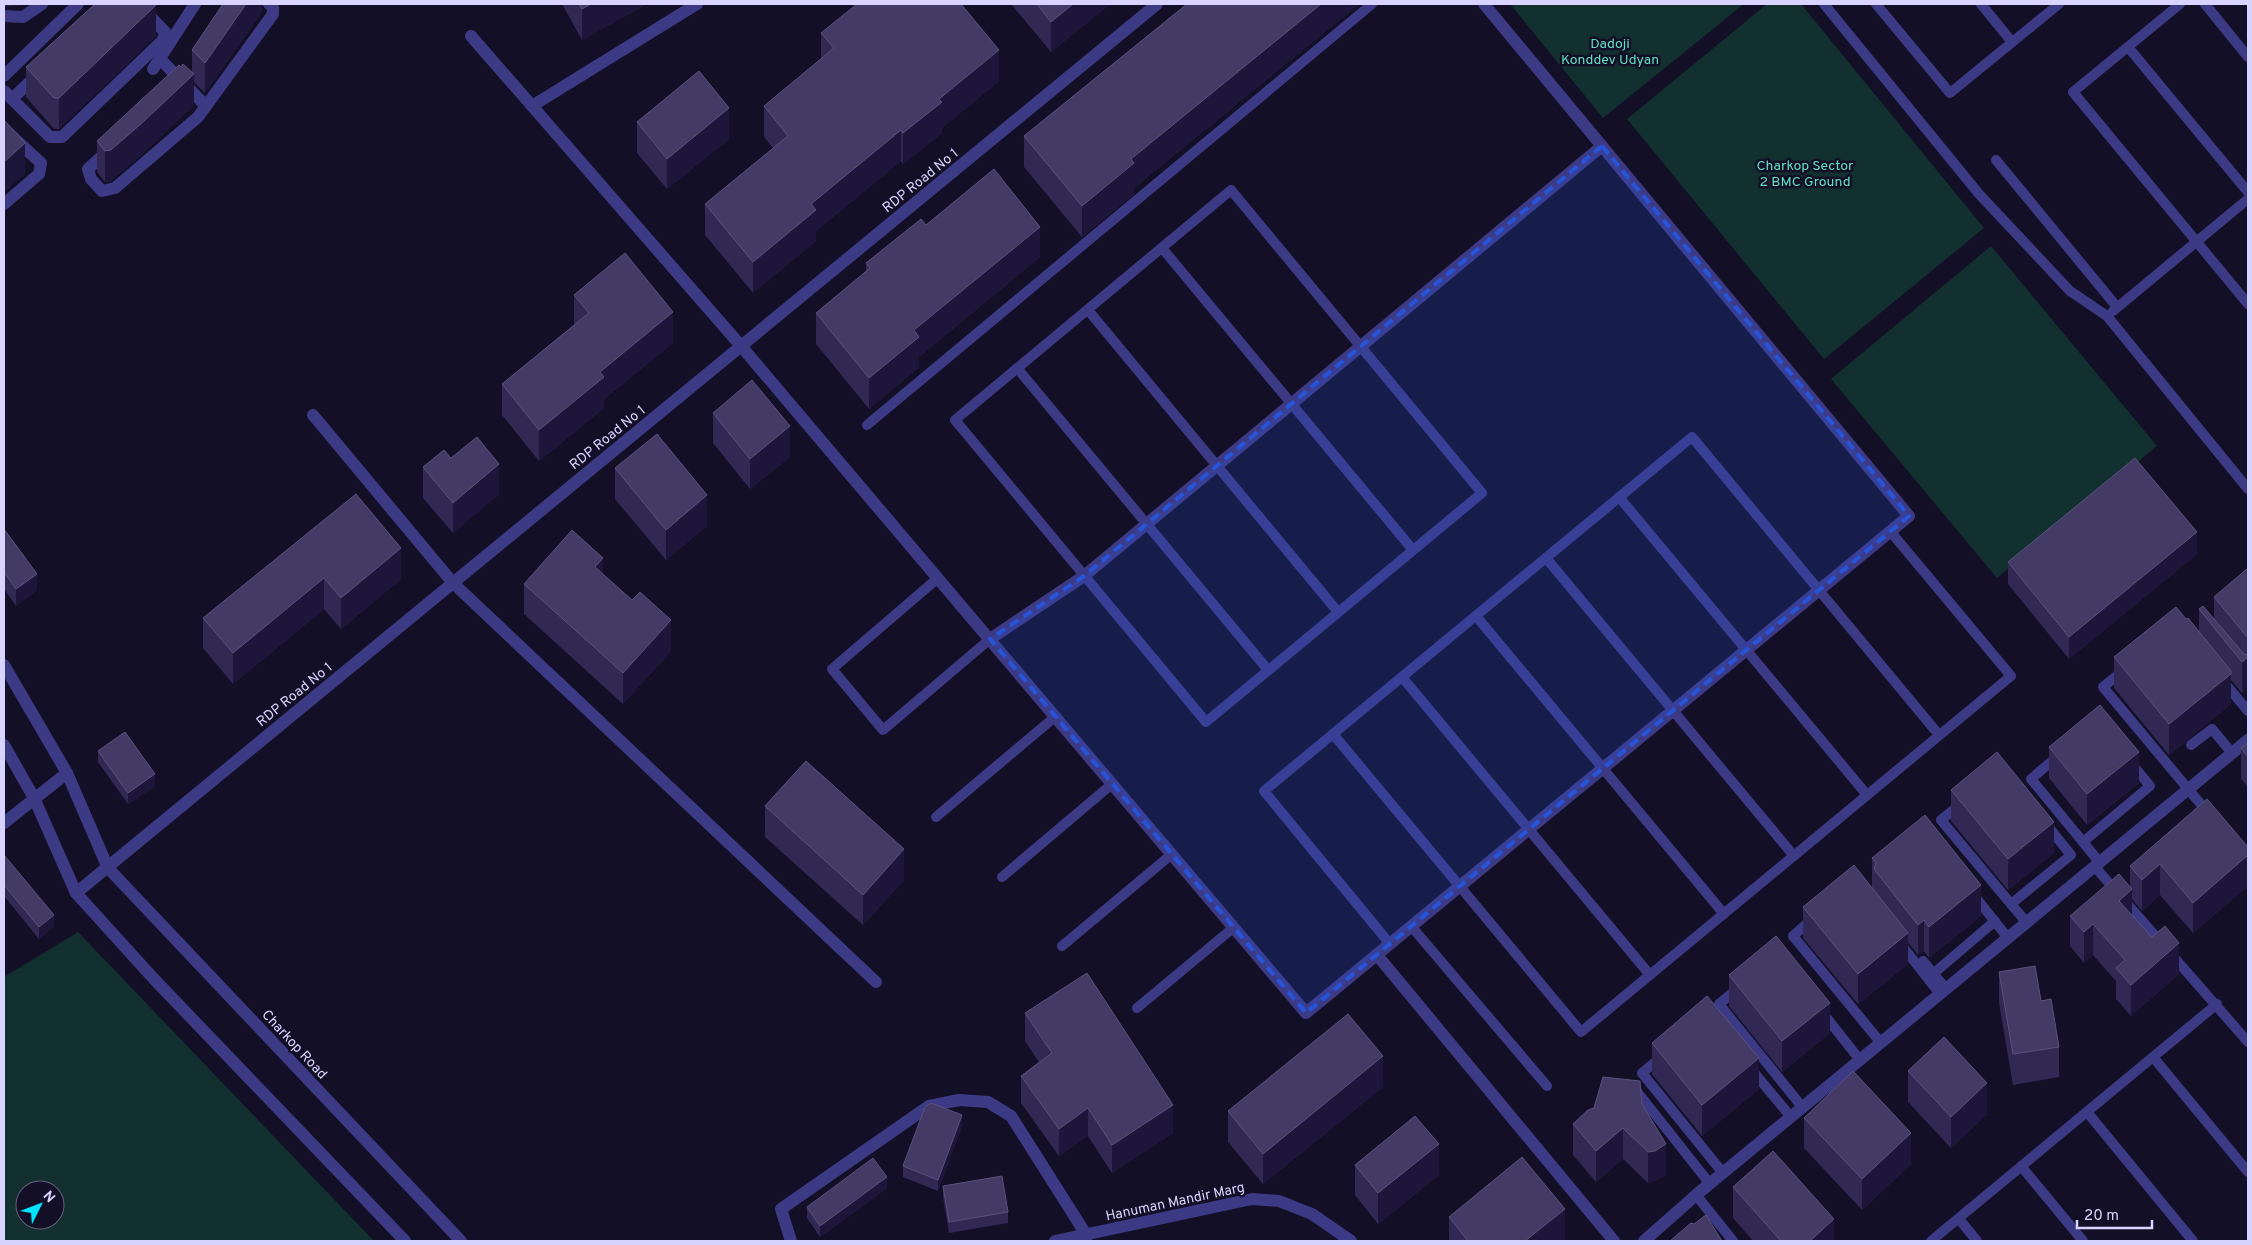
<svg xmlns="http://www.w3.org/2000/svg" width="2252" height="1245" font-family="Overpass,sans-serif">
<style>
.green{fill:#12302f;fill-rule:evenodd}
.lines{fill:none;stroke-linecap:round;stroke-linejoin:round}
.service{stroke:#3d3a85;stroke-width:10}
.minor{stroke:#3d3a85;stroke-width:12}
.tertiary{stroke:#3d3a85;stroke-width:12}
.wall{fill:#312854}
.shaded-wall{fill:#1d163a}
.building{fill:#433a66;stroke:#5a527e}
.marked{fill:#2655da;fill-opacity:0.2;stroke:#2655da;stroke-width:4;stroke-dasharray:10 6;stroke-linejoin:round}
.labels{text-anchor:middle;stroke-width:5;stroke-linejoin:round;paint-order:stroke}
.park-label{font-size:14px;fill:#5fe0c0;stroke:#130f26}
.street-label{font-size:14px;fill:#d9d4ff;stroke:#130f26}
</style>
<rect width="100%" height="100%" fill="#130f26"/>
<g class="green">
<path d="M1510 4H1744L1603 118Z"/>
<path d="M1767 4H1801L1984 228 1824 359 1627 119Z"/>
<path d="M1991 246 2157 446 1997 578 1831 379Z"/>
<path d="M78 932 374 1241H4V977ZM25 1190H55V1220H25Z"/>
</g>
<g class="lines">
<g class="service">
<path d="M1824 4 1979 194 2070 291 2107 316 2248 489"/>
<path d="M1876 4 1950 93 2059 4"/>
<path d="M1981 4 2012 42"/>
<path d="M2180 4 2073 92 2248 304"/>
<path d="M2205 4 2248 57"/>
<path d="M2128 47 2248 192"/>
<path d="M1996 160 2117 307"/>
<path d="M1231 190 1482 493 1206 722 955 420Z"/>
<path d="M1162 248 1413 550"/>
<path d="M1088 310 1338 612"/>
<path d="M2113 311 2248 199"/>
<path d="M1017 368 1268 670"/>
<path d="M867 425 1372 4"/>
<path d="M1619 497 1867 795"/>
<path d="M1546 558 1794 856"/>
<path d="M938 578 832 669 883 730 990 639"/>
<path d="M1476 616 1724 914"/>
<path d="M2124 670 2103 687 2209 814"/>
<path d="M1402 677 1650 975"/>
<path d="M2223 681 2248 711"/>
<path d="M1333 734 1581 1032 2011 676 1890 531"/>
<path d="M2191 745 2212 729 2232 753"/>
<path d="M2058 756 2031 779 2083 842"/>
<path d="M1961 804 1941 820 2011 904"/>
<path d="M936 817 1056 716"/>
<path d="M2100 863 2083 842 2150 786 2131 763"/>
<path d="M2095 867 2248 1042"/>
<path d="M1002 877 1112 784"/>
<path d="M1973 894 2008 938"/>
<path d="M1812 919 1793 936 1881 1043"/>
<path d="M2027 923 2011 904 2071 855 2046 824"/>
<path d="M1411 926 1547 1086"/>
<path d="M1899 942 1940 994"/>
<path d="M1390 944 1264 791 1692 437 1939 735"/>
<path d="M1062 946 1172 854"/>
<path d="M1923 961 1946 989"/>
<path d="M1933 974 1995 921"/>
<path d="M1740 987 1719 1004 1803 1108"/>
<path d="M1137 1008 1233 928"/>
<path d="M1822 1012 1860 1060"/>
<path d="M1661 1057 1642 1073 1723 1173"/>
<path d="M2153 1057 2248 1172"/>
<path d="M1751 1069 1791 1117"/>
<path d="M1635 1089 1710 1184"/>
<path d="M2087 1112 2193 1241"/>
<path d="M2021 1166 2083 1241"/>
<path d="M1696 1195 1733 1241"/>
<path d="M1959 1219 1977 1241"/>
<path d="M1931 1241 2217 1004"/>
</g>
<g class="minor">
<path d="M4 16 23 17 42 4"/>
<path d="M471 36 741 346 1306 1013 1909 516 1484 4"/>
<path d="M160 59 206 106"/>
<path d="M153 69 195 4"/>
<path d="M4 76 78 4"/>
<path d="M4 91 50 137H62L163 40 165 32 138 4"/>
<path d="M12 99 37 75"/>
<path d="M532 106 697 4"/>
<path d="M4 129 41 163 39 174 4 204"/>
<path d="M109 150 88 169 91 179 102 191 115 188 198 117 273 14V7L269 4"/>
<path d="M313 415 453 583 876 982"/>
<path d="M990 639 1084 576 1602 146"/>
<path d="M4 823 67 773"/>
<path d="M1377 955 1614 1241"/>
<path d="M791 1241 781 1209 929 1106 959 1100 988 1102 1011 1116 1087 1236"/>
<path d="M1644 1241 1696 1195 2248 740"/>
</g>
<g class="tertiary">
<path d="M4 665 67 773 108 868 461 1241"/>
<path d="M4 745 34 798 76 893 153 978 405 1241"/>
<path d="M76 893 1157 4"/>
<path d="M1055 1241 1252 1199 1279 1201 1312 1214 1351 1241"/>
</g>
</g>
<g class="wall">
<path d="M4 4H28L27 5 4 6Z"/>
<path d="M262 4V12L205 93 194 82V105L142 154 111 181 105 182 97 172V141L181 67 192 73V50Z"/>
<path d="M562 4H647L582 40Z"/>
<path d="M1011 4H1109V5L1051 52Z"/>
<path d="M1187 4H1359L1134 188V194L1082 237 1024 167V136Z"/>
<path d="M821 33 999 81 942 128V133L903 164 901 161 816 231V241L753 293 705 235V204L773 148 764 137V106L821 59Z"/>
<path d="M156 36 59 129H54L26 97V67Z"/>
<path d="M637 122 729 139 667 189 637 153Z"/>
<path d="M926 225 1040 257 919 357V367L869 409 816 344V313L866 272V263Z"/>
<path d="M574 295 673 343 604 399V408L539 461 502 415V384L574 325Z"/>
<path d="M713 413 790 457 750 489 713 443Z"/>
<path d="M451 458 499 494 453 533 423 498V467Z"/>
<path d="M615 468 707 526 666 560 615 499Z"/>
<path d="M356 494 401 579 341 629 324 609 233 684 203 648V618Z"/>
<path d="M4 529 37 590 16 606 4 589Z"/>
<path d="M2197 554 2069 659 2008 584V562Z"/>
<path d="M2248 568V688L2242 693 2231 680V704L2169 755 2114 688V657L2186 619 2199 631V609L2214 619V597Z"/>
<path d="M603 574 671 651 623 704 524 614V584Z"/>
<path d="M2248 743V787L2241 779V748Z"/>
<path d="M2049 747 2139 783 2087 825 2049 778Z"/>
<path d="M98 751 155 786 128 804 98 762Z"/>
<path d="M1951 790 2054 853 2008 890 1951 821Z"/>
<path d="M765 806 904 880 863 925 765 837Z"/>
<path d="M2248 847V886L2193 933 2160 895 2142 911 2132 899V915L2179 974 2131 1016 2116 999V981L2093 955 2084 963 2070 946V916L2130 887V866Z"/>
<path d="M4 856 54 926 39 939 4 896Z"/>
<path d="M1872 858 1981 916 1929 958 1924 951 1918 955 1908 942V964L1858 1004 1803 938V907L1872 888Z"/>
<path d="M1999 972 2041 1001 2059 1047V1077L2013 1085 1999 1003Z"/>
<path d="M1729 975 1830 1033 1782 1072 1729 1006Z"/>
<path d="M1025 1013 1173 1133 1112 1173 1088 1136 1059 1156 1021 1103V1076L1039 1062 1025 1041Z"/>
<path d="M1652 1043 1759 1089 1702 1136 1652 1074Z"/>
<path d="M1908 1071 1987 1114 1951 1148 1908 1102Z"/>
<path d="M1383 1087 1263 1184 1228 1142V1111Z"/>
<path d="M1642 1104 1666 1175 1655 1181 1648 1183 1623 1159 1596 1182 1573 1155V1124Z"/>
<path d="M1804 1118 1911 1164 1862 1210 1804 1148Z"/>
<path d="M962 1126 938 1191 903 1177V1166Z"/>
<path d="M1355 1165 1439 1175 1378 1224 1355 1195Z"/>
<path d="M943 1186 1008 1212V1223L949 1233 943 1197Z"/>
<path d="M1733 1187 1834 1241H1753L1733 1218Z"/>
<path d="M887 1188 820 1237 807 1218V1207Z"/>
<path d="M1449 1217 1565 1240 1563 1241H1449Z"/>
</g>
<g class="shaded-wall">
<path d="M246 4H262V12L205 93V63Z"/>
<path d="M591 4H647L582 40V9Z"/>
<path d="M1073 4H1109V5L1051 52V22Z"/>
<path d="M1321 4H1359L1134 188V194L1082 237V206L1131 159Z"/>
<path d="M156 5V36L59 129V98Z"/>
<path d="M999 50V81L942 128V133L903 164V133L939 99Z"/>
<path d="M194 74V105L142 154 111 181 105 182V151Z"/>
<path d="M729 108V139L667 189V159Z"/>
<path d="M901 130V161L816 231V241L753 293V262L811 204Z"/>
<path d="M25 143V174L4 193V162Z"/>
<path d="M1040 227V257L919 357V367L869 409V378L914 330Z"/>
<path d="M673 312V343L604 399V408L539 461V430L600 372Z"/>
<path d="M790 426V457L750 489V459Z"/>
<path d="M499 464V494L453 533V503Z"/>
<path d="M707 495V526L666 560V530Z"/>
<path d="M2197 532V554L2069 659V637Z"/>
<path d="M401 548V579L341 629V598Z"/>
<path d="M603 558V589L595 567Z"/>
<path d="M37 574V590L16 606V589Z"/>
<path d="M324 578V609L233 684V653Z"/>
<path d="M671 620V651L623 704V673Z"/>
<path d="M2248 657V688L2242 693V662Z"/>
<path d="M2231 671V704L2169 755V724Z"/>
<path d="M2139 752V783L2087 825V794Z"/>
<path d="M155 774V786L128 804V793Z"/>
<path d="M2054 822V853L2008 890V859Z"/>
<path d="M904 849V880L863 925V895Z"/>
<path d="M2248 855V886L2193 933V903Z"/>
<path d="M2160 864V895L2142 911V880Z"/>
<path d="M1981 885V916L1929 958V927Z"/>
<path d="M2132 889V920L2119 901Z"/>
<path d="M54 915V926L39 939V927Z"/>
<path d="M1924 920V951L1918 955V925Z"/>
<path d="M2093 924V955L2084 963V932Z"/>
<path d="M1908 933V964L1858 1004V974Z"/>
<path d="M2179 943V974L2131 1016V985Z"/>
<path d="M1830 1003V1033L1782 1072V1041Z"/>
<path d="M1383 1056V1087L1263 1184V1154Z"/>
<path d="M1759 1058V1089L1702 1136V1105Z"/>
<path d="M1987 1083V1114L1951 1148V1117Z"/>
<path d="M1173 1105V1133L1112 1173V1145Z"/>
<path d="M1088 1108V1136L1059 1156V1129Z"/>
<path d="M962 1115V1126L938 1191V1180Z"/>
<path d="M1623 1128V1159L1596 1182V1151Z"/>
<path d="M1911 1133V1164L1862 1210V1179Z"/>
<path d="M1439 1144V1175L1378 1224V1193Z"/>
<path d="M1666 1144V1175L1655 1181 1648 1183V1152Z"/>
<path d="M887 1177V1188L820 1237V1226Z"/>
<path d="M1565 1209V1240L1563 1241H1525Z"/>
<path d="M1834 1219V1241H1810Z"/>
</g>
<g class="building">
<path d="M95 4H155L156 5 59 98H54L26 67Z"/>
<path d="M223 4H246L205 63 192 50Z"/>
<path d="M579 4H591L582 9Z"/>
<path d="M857 4H961L999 50 939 99 942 102 903 133 901 130 811 204 816 210 753 262 705 204 788 136 764 106 834 48 821 33Z"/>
<path d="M1037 4H1073L1051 22Z"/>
<path d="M1187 4H1321L1131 159 1134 163 1082 206 1024 136Z"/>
<path d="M183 64 194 74 142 123 111 150 105 151 97 141 179 65 181 67Z"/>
<path d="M699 71 729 108 667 159 637 122Z"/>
<path d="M4 120 25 143 4 162Z"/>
<path d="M994 169 1040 227 914 330 919 337 869 378 816 313 870 268 866 263 921 219 926 225Z"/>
<path d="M625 253 673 312 600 372 604 377 539 430 502 384 589 313 574 295Z"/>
<path d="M752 380 790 426 750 459 713 413Z"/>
<path d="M657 434 707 495 666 530 615 468Z"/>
<path d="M477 437 499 464 453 503 423 467 444 450 451 458Z"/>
<path d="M2135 458 2197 532 2069 637 2008 562Z"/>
<path d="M356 494 401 548 341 598 324 578 233 653 203 618Z"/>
<path d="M4 529 37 574 16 589 4 572Z"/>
<path d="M572 530 603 558 595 567 632 600 640 592 671 620 623 673 524 584Z"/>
<path d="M2248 568V638L2214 597Z"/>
<path d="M2203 606 2243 653 2246 655 2248 654V657L2242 662 2199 609Z"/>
<path d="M2176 607 2186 619 2188 618 2231 671V674L2169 724 2114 657Z"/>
<path d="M2100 705 2139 752 2087 794 2049 747Z"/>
<path d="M125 732 155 774 128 793 98 751Z"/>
<path d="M2248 743V757L2241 748Z"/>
<path d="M1997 752 2054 822 2008 859 1951 790Z"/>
<path d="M806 761 904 849 863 895 765 806Z"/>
<path d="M2207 799 2248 847V855L2193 903 2160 864 2142 880 2130 866Z"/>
<path d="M1925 815 1981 885 1929 927 1924 920 1918 925 1874 869 1876 863 1872 858Z"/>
<path d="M4 855 54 915 39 927 4 885Z"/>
<path d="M1854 865 1908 933 1858 974 1803 907Z"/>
<path d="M2119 874 2132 889 2119 901 2152 937 2165 926 2179 943 2131 985 2116 968 2125 960 2093 924 2084 932 2070 916Z"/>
<path d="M1776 936 1830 1003 1782 1041 1729 975Z"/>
<path d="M2035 966 2041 1001 2051 999 2059 1047 2013 1054 1999 972Z"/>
<path d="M1087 973 1173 1105 1112 1145 1088 1108 1059 1129 1021 1076 1052 1053 1025 1013Z"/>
<path d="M1707 996 1759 1058 1702 1105 1652 1043Z"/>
<path d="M1348 1014 1383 1056 1263 1154 1228 1111Z"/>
<path d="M1944 1037 1987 1083 1951 1117 1908 1071Z"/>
<path d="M1853 1071 1911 1133 1862 1179 1804 1118Z"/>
<path d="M1603 1077 1640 1081 1642 1104 1666 1144 1655 1151 1648 1152 1623 1128 1596 1151 1573 1124 1588 1110 1594 1108Z"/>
<path d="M931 1103 962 1115 938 1180 903 1166 925 1107Z"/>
<path d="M1415 1116 1439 1144 1378 1193 1355 1165Z"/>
<path d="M1773 1151 1834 1219 1810 1241H1781L1733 1187Z"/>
<path d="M1522 1157 1565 1209 1525 1241H1468L1449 1217Z"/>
<path d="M873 1158 887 1177 820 1226 807 1207Z"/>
<path d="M1002 1176 1008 1212 949 1222 943 1186Z"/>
<path d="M1706 1215 1722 1241H1670L1691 1223 1694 1224Z"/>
</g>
<path class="marked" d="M1602 146 1909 516 1306 1013 990 639 1084 576Z"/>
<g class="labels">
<g class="park-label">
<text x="1610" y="48">Dadoji<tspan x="1610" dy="16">Konddev Udyan</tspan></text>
<text x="1805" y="170">Charkop Sector<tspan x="1805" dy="16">2 BMC Ground</tspan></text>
</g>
<g class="street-label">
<text transform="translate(920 180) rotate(-39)" y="5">RDP Road No 1</text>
<text transform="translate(607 437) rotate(-39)" y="5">RDP Road No 1</text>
<text transform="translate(294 694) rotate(-39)" y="5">RDP Road No 1</text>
<text transform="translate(295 1044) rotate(47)" y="5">Charkop Road</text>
<text transform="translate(1175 1201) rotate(-12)" y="5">Hanuman Mandir Marg</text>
</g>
</g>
<rect width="2252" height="1245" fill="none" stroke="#d9d4ff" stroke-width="10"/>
<g transform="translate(40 1205) rotate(48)"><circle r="24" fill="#130f26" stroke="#625e7d"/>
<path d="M0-4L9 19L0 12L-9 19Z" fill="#00e5ff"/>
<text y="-8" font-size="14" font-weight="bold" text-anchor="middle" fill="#d9d4ff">N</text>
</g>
<path d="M2077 1220v8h75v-8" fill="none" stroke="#d9d4ff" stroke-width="2.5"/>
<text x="2084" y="1220" font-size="15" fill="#d9d4ff" stroke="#130f26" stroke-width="4" paint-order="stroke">20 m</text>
</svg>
